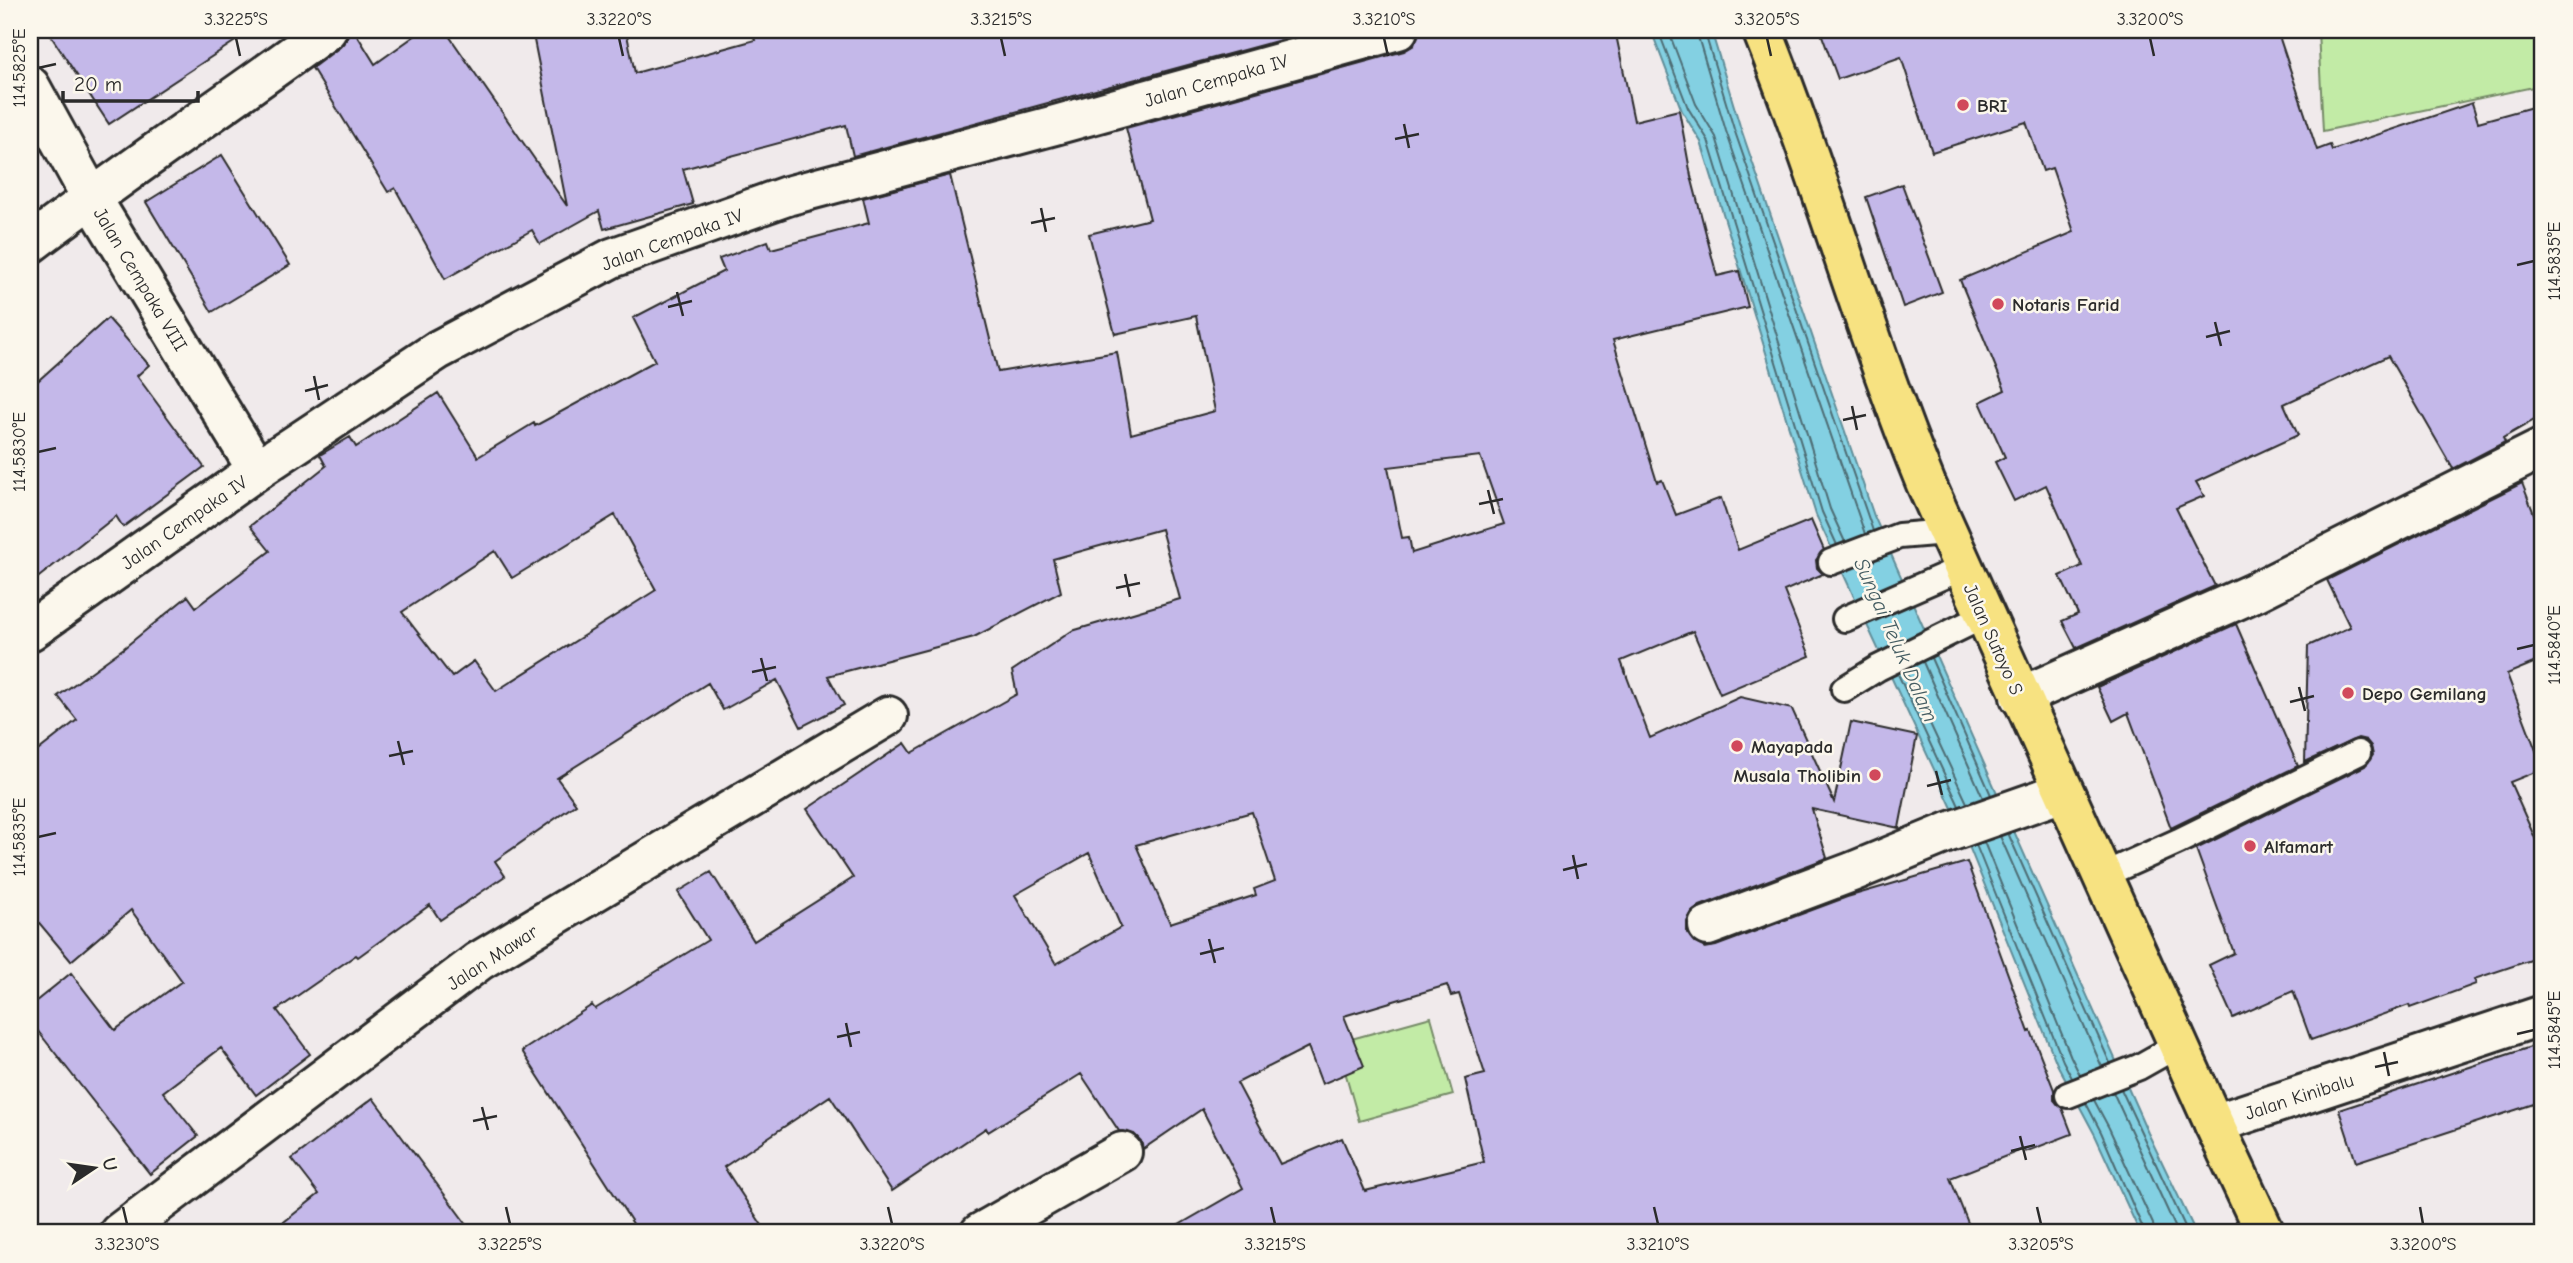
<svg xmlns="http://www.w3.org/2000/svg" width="2573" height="1263" font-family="'Comic Neue',sans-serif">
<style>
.green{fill:#c2eba6;stroke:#768b68;stroke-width:2}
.water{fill:#83d0e2;stroke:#608e99;stroke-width:2}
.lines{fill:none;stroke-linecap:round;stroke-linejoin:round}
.shore{stroke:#4e6d74;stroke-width:2}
.building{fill:#c4b8e9;stroke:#2b2b2b;stroke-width:2;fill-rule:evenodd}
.lane-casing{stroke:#2b2b2b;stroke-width:30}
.street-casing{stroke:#2b2b2b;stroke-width:44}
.secondary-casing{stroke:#2b2b2b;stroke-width:44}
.highway-casing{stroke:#2b2b2b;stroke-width:44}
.lane{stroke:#fbf7ec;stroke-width:24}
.street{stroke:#fbf7ec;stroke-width:38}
.secondary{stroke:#fbf7ec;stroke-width:38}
.highway{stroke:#f7e281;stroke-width:38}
.ticks{fill:none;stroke:#2b2b2b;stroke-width:2.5}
.poi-dot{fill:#d1495b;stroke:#fbf7ec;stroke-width:2.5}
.labels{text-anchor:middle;stroke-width:5;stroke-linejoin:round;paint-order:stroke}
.street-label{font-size:19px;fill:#2b2b2b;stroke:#fbf7ec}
.poi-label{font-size:19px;font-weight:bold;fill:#2b2b2b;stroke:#fbf7ec;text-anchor:start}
.water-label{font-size:21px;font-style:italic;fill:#455d62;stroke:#fbf7ec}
.neatline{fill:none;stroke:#2b2b2b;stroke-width:2.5}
.ticks-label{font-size:18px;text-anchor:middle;fill:#2b2b2b}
</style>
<rect width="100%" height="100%" fill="#f0eaeb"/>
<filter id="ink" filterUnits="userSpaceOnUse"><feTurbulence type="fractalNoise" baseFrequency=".0143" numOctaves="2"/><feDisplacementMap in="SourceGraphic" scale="14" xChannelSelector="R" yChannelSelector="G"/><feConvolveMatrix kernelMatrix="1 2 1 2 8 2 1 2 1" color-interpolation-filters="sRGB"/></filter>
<g filter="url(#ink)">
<g class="green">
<path d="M2318 30H2543V85L2323 131Z"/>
<path d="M1431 1017 1453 1095 1359 1121 1337 1043Z"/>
</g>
<path class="water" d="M1651 30H1711L1740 126 1874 516 2148 1133 2196 1233H2140L2095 1135 2057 1064 1964 834 1816 515 1701 142 1682 111Z"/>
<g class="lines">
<g class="shore">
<path d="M1658 30 1688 108 1708 140 1822 512 1837 545"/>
<path d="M1668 30 1696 104 1716 137 1830 509 1845 542"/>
<path d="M1696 30 1726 131 1865 534"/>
<path d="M1704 30 1734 129 1873 531"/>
<path d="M1931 658 1991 795"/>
<path d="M1923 662 1983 798"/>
<path d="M1905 670 1967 803"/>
<path d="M1898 674 1959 806"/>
<path d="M2008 833 2110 1063"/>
<path d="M2000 836 2102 1067"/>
<path d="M1984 842 2071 1057 2080 1075"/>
<path d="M1976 845 2063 1061 2072 1078"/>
<path d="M2121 1089 2188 1233"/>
<path d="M2113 1092 2178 1233"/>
<path d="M2094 1100 2109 1128 2153 1224 2154 1233"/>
<path d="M2086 1103 2101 1132 2145 1233"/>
</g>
</g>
<g class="building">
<path d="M47 30H252L109 124Z"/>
<path d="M349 30H354L375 64 423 30H445L567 206 532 30H626L635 73 755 40 754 37 779 30H1317L853 156 846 125 683 169 693 204 604 229 599 211 540 244 532 230 445 279 395 188 388 192 312 68 340 47 347 39Z"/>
<path d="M1419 30H1615L1634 121 1679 110 1691 176 1717 276 1739 271 1748 307 1613 340 1657 482 1662 480 1676 515 1721 498 1738 550 1811 520 1824 550 1816 560 1817 568 1823 574 1784 591 1810 656 1720 694 1693 631 1621 661 1650 738 1740 697 1792 709 1834 802 1851 722 1917 736 1899 828 1812 809 1827 858 1700 906 1692 912 1687 922V933L1695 943 1705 948 1716 946 1847 897 1967 862 2029 1032 2031 1031 2054 1090V1100L2062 1108 2072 1134 2025 1152 2024 1149 1950 1178 1972 1233H1165L1243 1188 1202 1109 1143 1149 1141 1141 1134 1134 1119 1131 1081 1074 988 1132 986 1128 892 1191 830 1096 724 1167 767 1233H639L522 1051 592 1005 595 1009 708 940 678 892 711 872 754 941 853 878 807 809 905 743 912 753 1017 694 1012 671 1072 631 1180 599 1161 529 1053 559 1061 592 974 637 828 676 844 705 801 727 777 680 723 710 708 683 557 778 576 804 495 861 505 876 440 920 430 905 358 957 356 955 277 1010 310 1054 256 1095 221 1048 163 1092 198 1136 150 1174 30 1021V1006L71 973 115 1030 182 981 131 910 71 961 30 912V757L77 720 58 696 124 648 188 596 196 607 270 551 250 526 326 466 320 455 350 437 356 447 438 393 478 457 534 423 535 426 655 361 633 318 724 271 719 259 768 241 771 249 869 223 863 198 950 175 998 372 1117 352 1131 434 1215 411 1196 316 1115 334 1089 234 1150 219 1126 128 1404 51 1414 45ZM1480 456 1504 524 1412 553 1409 537 1402 538 1388 467ZM615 515 656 590 496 691 474 661 452 677 402 612 495 551 512 578ZM1252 812 1275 881 1254 889 1256 895 1170 923 1136 845ZM1089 853 1121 927 1056 964 1015 895ZM1447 985 1451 996 1459 994 1485 1074 1465 1079 1484 1162 1365 1191 1342 1138 1280 1164 1237 1083 1308 1047 1322 1084 1364 1066 1344 1016Z"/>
<path d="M1820 30H2277L2317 150 2330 145 2332 150 2472 103 2478 122 2543 104V415L2503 438 2505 442 2453 469 2388 356 2284 404 2298 435 2196 482 2204 496 2176 508 2215 586 2076 648 2062 621 2078 614 2060 576 2082 566 2046 485 2014 501 1995 462 2005 457 1980 402 2005 390 1960 280 2074 232 2052 168 2043 171 2026 122 1932 152 1901 57 1838 79Z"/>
<path d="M222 155 290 265 212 312 146 202Z"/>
<path d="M1902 184 1942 292 1903 307 1866 197Z"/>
<path d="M108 318 149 365 137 376 204 467 123 527 116 516 30 584V388Z"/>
<path d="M2522 483 2543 537V659L2507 674 2543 769 2510 782 2543 856V956L2474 979 2476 984 2410 1008 2409 1005 2311 1040 2293 991 2233 1018 2209 965 2234 953 2196 849 2365 766 2373 755 2371 746 2366 740 2358 738 2305 762 2308 646 2350 627 2327 580Z"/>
<path d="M2236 624 2298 766 2171 828 2128 713 2113 721 2097 687Z"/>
<path d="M2543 1043V1101L2356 1162 2339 1110Z"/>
<path d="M373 1098 473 1233H270L319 1194 292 1159Z"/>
</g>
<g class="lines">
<defs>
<g id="lane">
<path d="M1831 562 1899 536 1946 532"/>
<path d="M1845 619 1962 568"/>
<path d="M1844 689 1878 668 1984 616"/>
<path d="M2101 876 2179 841 2358 753"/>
<path d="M2068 1095 2139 1067 2178 1045"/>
</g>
<g id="street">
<path d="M30 86 91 197 257 470"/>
<path d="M30 244C127 170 229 102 327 30"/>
<path d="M30 631 257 470 438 350 612 258 787 196 1055 125 1398 30"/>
<path d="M2020 697 2255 592 2543 448"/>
<path d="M1708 926 1852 872 1949 832 2063 792"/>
<path d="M119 1233 479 961 888 716"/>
<path d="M980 1233 1122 1152"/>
</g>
<path id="secondary" d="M2214 1124 2543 1015"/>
<path id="highway" d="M1762 30C1822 179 1865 335 1926 484L2214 1124 2265 1233"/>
</defs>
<use href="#lane" class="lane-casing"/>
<use href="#street" class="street-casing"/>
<use href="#secondary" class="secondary-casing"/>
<use href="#highway" class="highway-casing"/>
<use href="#lane" class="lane"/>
<use href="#street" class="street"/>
<use href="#secondary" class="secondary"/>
<use href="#highway" class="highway"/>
</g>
</g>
<path class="ticks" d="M236 38 240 56M619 38 623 56M1001 38 1005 56M1384 38 1388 56M1767 38 1771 56M2150 38 2154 56M38 68 56 64M1404 124 1409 148M1395 139 1419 134M1041 208 1046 232M1031 223 1055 218M2517 265 2534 261M677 292 683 316M668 307 692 301M2215 322 2221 346M2206 337 2230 331M314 376 319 400M305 391 328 385M1852 406 1857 430M1843 420 1866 415M38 452 56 448M1488 490 1494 514M1479 504 1503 499M1125 574 1130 597M1116 588 1140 583M2517 649 2534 645M761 658 767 681M752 672 776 667M2299 687 2305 711M2290 702 2314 696M398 741 404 765M389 756 413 751M1936 771 1942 795M1927 786 1951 780M38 837 56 833M1573 855 1578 879M1563 870 1587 864M1209 939 1215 963M1200 954 1224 948M846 1023 851 1047M2517 1034 2534 1030M837 1037 860 1032M2384 1052 2389 1076M2375 1067 2398 1062M482 1107 488 1130M473 1121 497 1116M2020 1136 2026 1160M2011 1151 2035 1145M123 1207 127 1224M506 1207 510 1224M888 1207 892 1224M1271 1207 1275 1224M1654 1207 1658 1224M2037 1207 2041 1224M2420 1207 2423 1224"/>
<g class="poi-dot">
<circle cx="1963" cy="105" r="7"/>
<circle cx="1998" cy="304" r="7"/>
<circle cx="2348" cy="693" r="7"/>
<circle cx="1737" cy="746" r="7"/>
<circle cx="1875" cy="775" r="7"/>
<circle cx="2250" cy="846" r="7"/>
</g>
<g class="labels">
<g class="street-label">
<text transform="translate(1216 80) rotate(-16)" y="7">Jalan Cempaka IV</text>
<text transform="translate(672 239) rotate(-20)" y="7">Jalan Cempaka IV</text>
<text transform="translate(141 279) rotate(59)" y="7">Jalan Cempaka VIII</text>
<text transform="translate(184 522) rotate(-35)" y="7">Jalan Cempaka IV</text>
<text transform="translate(1994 639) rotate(66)" y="7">Jalan Sutoyo S</text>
<text transform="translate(492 957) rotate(-33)" y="7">Jalan Mawar</text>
<text transform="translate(2299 1096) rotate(-18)" y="7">Jalan Kinibalu</text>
</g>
<g class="poi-label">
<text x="1977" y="112">BRI</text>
<text x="2012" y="311">Notaris Farid</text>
<text x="2362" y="700">Depo Gemilang</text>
<text x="1751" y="753">Mayapada</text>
<text x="1861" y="782" text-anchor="end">Musala Tholibin</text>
<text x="2264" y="853">Alfamart</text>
</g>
<g class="water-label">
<text transform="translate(1896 640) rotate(66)" y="7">Sungai Teluk Dalam</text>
</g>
</g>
<rect width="2573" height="1263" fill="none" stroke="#fbf7ec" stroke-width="77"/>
<g transform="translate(94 1168) rotate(77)" stroke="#fbf7ec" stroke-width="5" paint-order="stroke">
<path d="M0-5L12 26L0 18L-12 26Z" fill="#2b2b2b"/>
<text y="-10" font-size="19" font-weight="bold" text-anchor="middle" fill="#2b2b2b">U</text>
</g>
<path d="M63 91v10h135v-10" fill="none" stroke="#2b2b2b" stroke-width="3.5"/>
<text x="74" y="91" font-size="21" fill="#2b2b2b" stroke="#fbf7ec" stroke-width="5" paint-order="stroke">20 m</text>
<rect x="38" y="38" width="2496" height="1186" class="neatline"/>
<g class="ticks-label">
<text x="236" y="25">3.3225°S</text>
<text x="619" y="25">3.3220°S</text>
<text x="1001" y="25">3.3215°S</text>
<text x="1384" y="25">3.3210°S</text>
<text x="1767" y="25">3.3205°S</text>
<text x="2150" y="25">3.3200°S</text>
<text transform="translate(19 68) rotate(-90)" y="6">114.5825°E</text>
<text transform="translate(2554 261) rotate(-90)" y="6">114.5835°E</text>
<text transform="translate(19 452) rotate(-90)" y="6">114.5830°E</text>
<text transform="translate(2554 645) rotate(-90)" y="6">114.5840°E</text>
<text transform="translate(19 837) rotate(-90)" y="6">114.5835°E</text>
<text transform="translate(2554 1030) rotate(-90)" y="6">114.5845°E</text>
<text x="127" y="1250">3.3230°S</text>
<text x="510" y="1250">3.3225°S</text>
<text x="892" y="1250">3.3220°S</text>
<text x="1275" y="1250">3.3215°S</text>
<text x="1658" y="1250">3.3210°S</text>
<text x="2041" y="1250">3.3205°S</text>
<text x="2423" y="1250">3.3200°S</text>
</g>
</svg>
